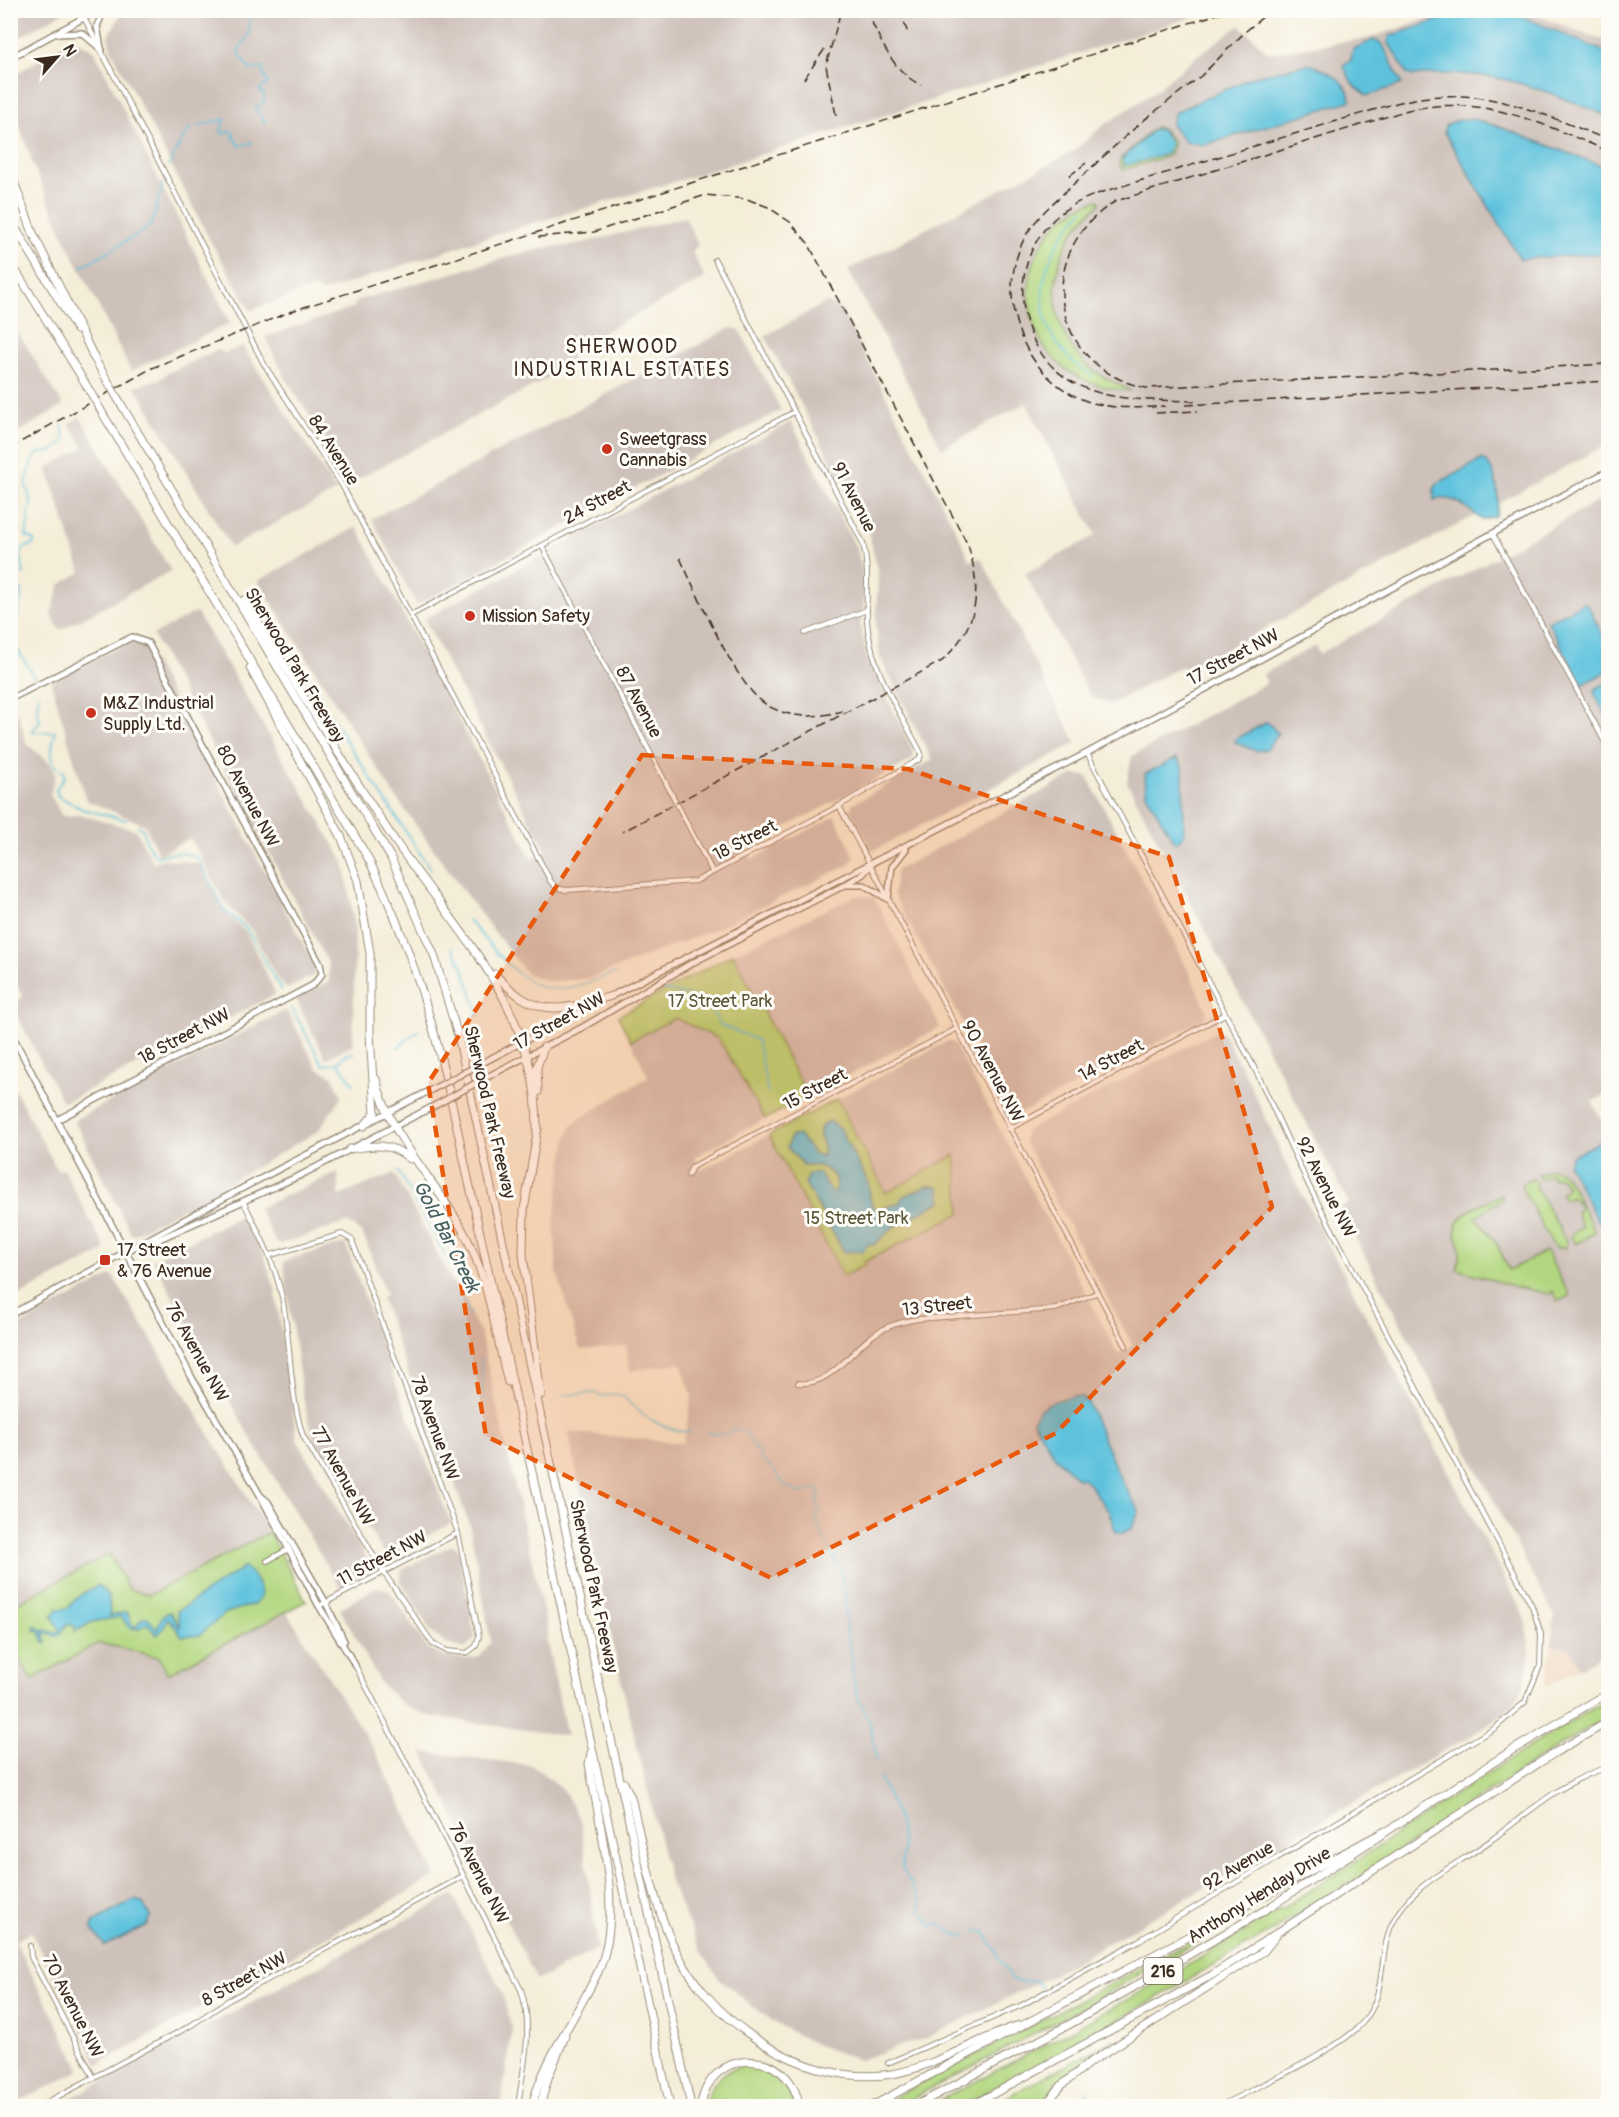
<svg xmlns="http://www.w3.org/2000/svg" width="1619" height="2117" font-family="Pangolin,sans-serif">
<style>
.built{fill:#f0d5bc}
.industrial{fill:#cec1b9}
.green{fill:#b3d780;stroke:#77804f;stroke-width:1.5}
.water{fill:#5fc2dd;stroke:#4d767e;stroke-width:1.5}
.lines{fill:none;stroke-linecap:round;stroke-linejoin:round}
.stream{stroke:#5fc2dd;stroke-width:1.5}
.street-casing{stroke:#988c7b;stroke-width:6}
.secondary-casing{stroke:#988c7b;stroke-width:8}
.highway-casing{stroke:#988c7b;stroke-width:9}
.street{stroke:#fff;stroke-width:4}
.secondary{stroke:#fff;stroke-width:5}
.highway{stroke:#fff;stroke-width:7}
.rail{stroke:#3b2a1e;stroke-width:1.5;stroke-dasharray:9 4.5;stroke-linecap:butt}
.secondary-bridge-casing{stroke:#988c7b;stroke-width:8;stroke-linecap:butt}
.highway-bridge-casing{stroke:#988c7b;stroke-width:9;stroke-linecap:butt}
.secondary-bridge{stroke:#fff;stroke-width:5}
.highway-bridge{stroke:#fff;stroke-width:7}
.marked{fill:#e8590c;fill-opacity:0.2;stroke:#e8590c;stroke-width:4.5;stroke-dasharray:12 8;stroke-linejoin:round}
.poi-dot{fill:#c8321e;stroke:#fdfcf7;stroke-width:2}
.labels{text-anchor:middle;stroke-width:6;stroke-linejoin:round;paint-order:stroke}
.shield{fill:#fdfcf7;stroke:#75695f;stroke-width:1.5}
.shield-label{font-size:16px;font-weight:bold;fill:#3b2a1e}
.poi-label{font-size:18px;fill:#3b2a1e;stroke:#fdfcf7;text-anchor:start}
.street-label{font-size:18px;fill:#3b2a1e;stroke:#fdfcf7}
.park-label{font-size:18px;fill:#595536;stroke:#fdfcf7}
.neighbourhood-label{font-size:20px;letter-spacing:1.5px;fill:#3b2a1e;stroke:#fdfcf7}
.water-label{font-size:20px;font-style:italic;fill:#485f61;stroke:#fdfcf7}
</style>
<rect width="100%" height="100%" fill="#fdfcf7"/>
<filter id="ink" filterUnits="userSpaceOnUse"><feTurbulence type="fractalNoise" baseFrequency=".0167" numOctaves="2"/><feDisplacementMap in="SourceGraphic" scale="12" xChannelSelector="R" yChannelSelector="G"/><feConvolveMatrix kernelMatrix="1 2 1 2 8 2 1 2 1" color-interpolation-filters="sRGB"/></filter>
<filter id="wash" filterUnits="userSpaceOnUse"><feTurbulence type="fractalNoise" baseFrequency=".008" numOctaves="4" result="noise"/><feDisplacementMap in="SourceGraphic" scale="24" xChannelSelector="R" yChannelSelector="G"/><feGaussianBlur stdDeviation="1.35" result="paint"/><feColorMatrix in="noise" values="0 0 0 0 0 0 0 0 0 0 0 0 0 0 0 0 0 1.4 0 .05"/><feComposite in="paint" operator="in"/></filter>
<g filter="url(#wash)">
<rect width="100%" height="100%" fill="#f4edd8"/>
<path class="built" d="M1552 1645 1571 1649 1580 1668 1545 1687Z"/>
<g class="industrial">
<path d="M11 10H65V11L11 42Z"/>
<path d="M124 10 1211 11 694 176 497 234 323 292 314 288 251 310 211 242 111 49 108 36Z"/>
<path d="M1453 10 1524 11 1602 40 1603 37 1608 39V444L1186 671 1182 666 1111 704 1091 697 1025 574 1096 535 1026 403 942 448 848 270 1074 151 1100 128 1158 89 1198 55 1240 25 1268 53 1369 38Z"/>
<path d="M67 42H78L94 50 230 323 131 371 67 243 33 165 11 100V77Z"/>
<path d="M685 217 698 244 692 252 705 278 568 351 574 364 354 481 289 384 265 337 354 307 358 300 519 254 549 247 571 246Z"/>
<path d="M827 302 842 311 964 546 969 561 981 558 1076 743 873 851 850 810 852 804 932 760 880 657 876 625 878 573 869 533 765 336Z"/>
<path d="M10 320 63 405 11 437H10Z"/>
<path d="M730 328 739 329 781 410 417 605 372 519Z"/>
<path d="M242 346 337 491 231 547 135 386 161 379 167 373 218 350 225 353Z"/>
<path d="M80 417 171 571 60 630 51 615 60 585 81 572 47 468 84 448 69 423Z"/>
<path d="M791 422 857 549 862 571 864 600 860 624 867 657 914 753 912 760 747 848 752 859 835 816 855 857 849 865 708 932 591 978 549 982 527 974 470 900 393 793 258 581 357 527 532 859 546 851 424 619Z"/>
<path d="M20 453 19 539 11 551V459Z"/>
<path d="M1608 496V1093L1592 1102 1608 1132V1657L1605 1659 1597 1657 1580 1668 1571 1649 1552 1645 1554 1615 1340 1209 1349 1203 1127 782 1132 756 1267 683 1263 674 1315 646 1319 654Z"/>
<path d="M196 612 344 862 355 927 353 1044 326 1059 296 999 329 981 328 963 153 635Z"/>
<path d="M129 642 144 644 316 968 314 975 287 989 277 978 251 929 226 904 190 838 159 855 145 825 86 800 51 682Z"/>
<path d="M18 712 26 743 50 763 56 774 50 794 62 816 81 815 136 830 153 863 163 859 201 864 230 918 246 932 276 994 63 1103 11 1005 23 997 10 974V716Z"/>
<path d="M1073 775 1087 776 1163 919 1207 1010 1205 1018 1014 1117 893 894 897 870Z"/>
<path d="M855 896 874 897 940 1027 808 1097 733 954Z"/>
<path d="M286 1010 318 1069 332 1075 342 1096 318 1131 201 1199 132 1235 74 1120Z"/>
<path d="M675 1018 719 1039 765 1119 694 1157 701 1170 769 1135 843 1276 864 1265 863 1262 955 1155 886 1193 837 1099 948 1041 954 1043 1118 1354 1133 1346 1024 1141 1026 1131 1216 1031 1223 1033 1248 1080 1289 1170 1525 1617 1530 1653 1524 1685 1514 1706 1472 1735 1047 1978 926 2038 859 2060 815 2044 777 2024 752 2006 719 1978 701 1952 669 1879 618 1667 568 1432 683 1443 692 1396 681 1363 630 1371 626 1346 580 1350 557 1273 554 1221 566 1141 573 1123 648 1077 631 1041Z"/>
<path d="M10 1081 58 1171 63 1169 106 1250 11 1300Z"/>
<path d="M338 1172 339 1196 394 1173 480 1332 549 1637 546 1638 567 1736 429 1716 403 1705 381 1684 340 1609 376 1587 389 1590 426 1646 441 1656 467 1659 479 1657 491 1642 470 1527 449 1467 443 1469 381 1297 386 1295 363 1234 348 1222 280 1244 275 1241 258 1208Z"/>
<path d="M242 1215 264 1255 275 1289 297 1440 373 1569 340 1588 245 1428 153 1260Z"/>
<path d="M345 1243 395 1382 451 1523 387 1558 314 1441 302 1393 283 1261Z"/>
<path d="M112 1275 269 1532 149 1595 129 1589 109 1555 11 1607V1330Z"/>
<path d="M452 1545 458 1549 475 1637 465 1649 446 1644 431 1632 400 1580 402 1570Z"/>
<path d="M286 1611 374 1749 436 1876 98 2065 31 1932 15 1941 81 2070 11 2106 10 1943 14 1941 10 1934V1642L31 1680 99 1643 159 1657 169 1674Z"/>
<path d="M422 1752 531 1765 561 1787 580 1818 598 1948 537 1981Z"/>
<path d="M453 1895 502 1992 512 2030 501 2106H56Z"/>
</g>
<g class="green">
<path d="M1155 127 1163 129 1174 143 1169 156 1123 170 1119 163 1121 158Z"/>
<path d="M1099 200 1100 204C1048 243 1038 319 1088 366 1101 378 1117 383 1131 391 1106 389 1083 383 1063 367 1004 320 1025 218 1099 200Z"/>
<path d="M733 954 808 1097 765 1119 719 1039 675 1018 631 1041 618 1016Z"/>
<path d="M837 1099 886 1193 955 1155 961 1213 864 1262 865 1265 843 1276 769 1135Z"/>
<path d="M1551 1169C1567 1170 1572 1187 1579 1199L1575 1201 1572 1196 1564 1200 1561 1194 1568 1187 1560 1177 1554 1179 1551 1174 1540 1179 1539 1174Z"/>
<path d="M1532 1179 1536 1182 1535 1185 1566 1241V1248H1556L1551 1242 1522 1188V1184Z"/>
<path d="M1501 1195 1503 1198 1476 1217 1497 1244 1509 1270 1546 1251 1570 1296 1558 1301 1553 1291 1550 1294 1516 1287 1457 1269C1462 1257 1461 1248 1457 1237 1449 1214 1485 1203 1501 1195Z"/>
<path d="M1579 1201 1595 1232 1576 1244 1570 1236 1582 1227 1576 1212 1580 1208 1577 1202Z"/>
<path d="M269 1532 306 1601 168 1674 159 1657 99 1643 31 1680 11 1642 10 1607 109 1554 129 1589 150 1595Z"/>
<path d="M1608 1700V1716C1523 1766 1444 1823 1361 1876 1230 1958 1096 2034 960 2106H929C1059 2038 1188 1969 1311 1890 1410 1827 1506 1757 1608 1700Z"/>
<path d="M1216 1928 1218 1929 1215 1932 1049 2026 898 2106H878Z"/>
<path d="M1116 2039 1069 2073 1039 2106H989Z"/>
<path d="M749 2064C779 2068 787 2078 796 2106H705C709 2081 724 2069 749 2064Z"/>
</g>
<g class="water">
<path d="M1468 10 1509 11 1608 53V116C1537 88 1492 66 1413 76L1407 74 1388 42 1390 36Z"/>
<path d="M1373 40 1382 43 1402 84 1367 96 1352 83 1343 65 1351 60 1353 49Z"/>
<path d="M1308 64C1324 68 1350 81 1350 101L1204 145 1185 142 1171 124 1175 112 1255 76Z"/>
<path d="M1470 119 1494 125 1608 168V253L1520 259 1444 132 1445 126C1453 121 1460 119 1470 119Z"/>
<path d="M1154 129 1162 130 1171 143 1167 154 1124 166 1122 159Z"/>
<path d="M1483 459C1498 470 1500 500 1496 516L1482 520C1466 508 1455 494 1434 500V489L1438 483Z"/>
<path d="M1583 603 1587 604 1608 646V671L1582 685 1548 622Z"/>
<path d="M1608 682V720L1594 693 1595 689Z"/>
<path d="M1267 722 1278 733 1267 749 1256 751 1235 742 1236 739Z"/>
<path d="M1177 758 1183 768 1184 830 1183 837 1175 843 1146 794 1145 774Z"/>
<path d="M830 1121 840 1129 868 1182 871 1202 875 1209 880 1210 899 1203 902 1197 927 1186H939L942 1201 895 1226 874 1245 869 1244 862 1251 844 1252 805 1183 808 1174 820 1173 830 1191 834 1193C842 1170 819 1164 803 1165L787 1147 791 1136 799 1135 814 1154 823 1156C827 1143 809 1128 830 1121Z"/>
<path d="M1601 1141 1608 1144V1222L1605 1224 1598 1221 1568 1165 1571 1157Z"/>
<path d="M1074 1396 1082 1397 1088 1403 1119 1476 1139 1511 1132 1528 1123 1533 1116 1532 1109 1512 1090 1485 1082 1478 1078 1479 1056 1458 1033 1421C1038 1403 1058 1400 1074 1396Z"/>
<path d="M244 1567C253 1573 262 1586 261 1598L255 1604 226 1613 198 1636H182L168 1618 162 1631 156 1635 147 1623 139 1629 129 1628 121 1617 92 1622 75 1632V1626L67 1624C55 1637 66 1639 44 1633L47 1643H44L40 1631 34 1630 35 1625 40 1629 56 1633 60 1630 52 1616 57 1609 68 1608 78 1596 98 1585 109 1596 110 1616 127 1612 132 1625 136 1627 141 1619 148 1617 157 1630C160 1622 159 1616 170 1612L180 1628 177 1611Z"/>
<path d="M134 1900 142 1902 150 1916 148 1925 105 1946 92 1929 93 1922Z"/>
</g>
<g class="lines">
<g class="stream">
<path d="M250 10 249 35 238 51 250 70 264 67 262 72 268 83 259 90 264 95V102L255 108 265 121 263 124"/>
<path d="M198 126 225 119 221 129 222 135 228 131 234 133 233 137 240 146 253 142"/>
<path d="M1322 147 1323 148"/>
<path d="M169 165C176 152 181 141 190 128"/>
<path d="M1083 210C1032 264 1023 332 1092 376"/>
<path d="M81 267 147 229 152 223 163 184"/>
<path d="M257 595 343 736 431 870"/>
<path d="M35 678 11 639C17 624 19 608 22 591L15 587 11 576 24 574 21 556 24 548 34 544V540L26 536 31 503 26 484 31 464 38 453 51 452 65 441 62 425"/>
<path d="M39 694 37 708 40 721 32 732H56C51 743 51 754 54 766L64 771V778L56 789 58 796 82 809 126 820"/>
<path d="M138 826 143 829 147 844 156 857C169 853 187 850 198 859L224 910 246 928 281 990"/>
<path d="M468 920C488 942 511 974 539 986 562 995 595 980 616 973"/>
<path d="M452 947 463 967 479 1015 475 1016"/>
<path d="M663 990 705 999 720 1025 757 1040 768 1092"/>
<path d="M291 1007 323 1065 338 1063 354 1084"/>
<path d="M397 1048 418 1031"/>
<path d="M338 1063 345 1055 354 1053"/>
<path d="M398 1171 457 1276 470 1315"/>
<path d="M481 1359 483 1397 485 1400H491"/>
<path d="M563 1395 596 1393 602 1396 615 1394 623 1396C639 1414 664 1432 690 1432"/>
<path d="M706 1433 727 1434 733 1428 746 1433 762 1460 774 1470 783 1484 799 1493 817 1489 820 1494 817 1501 820 1509 816 1520 841 1573 845 1596 846 1630 853 1661 852 1673 858 1697 870 1724 877 1761"/>
<path d="M880 1778 898 1818 903 1847 902 1868 921 1902 920 1910 932 1926 941 1925 960 1937 965 1935"/>
<path d="M975 1931 985 1932 1011 1979 1023 1982 1037 1981 1041 1988"/>
<path d="M1085 2091 1097 2106"/>
</g>
</g>
</g>
<g filter="url(#ink)">
<g class="lines">
<defs>
<g id="street">
<path d="M80 10 264 364 343 487 551 882 557 888 566 890 696 881 839 806 920 759 921 753C901 714 874 675 868 630 864 600 871 575 863 543L715 260"/>
<path d="M1493 534 1608 748"/>
<path d="M542 546 712 871"/>
<path d="M411 615 794 412"/>
<path d="M805 633 867 610"/>
<path d="M839 806 1126 1346"/>
<path d="M1009 1129 1225 1014"/>
<path d="M688 1175 692 1167 956 1029"/>
<path d="M243 1201C261 1236 278 1269 284 1308 291 1351 290 1395 303 1436L384 1573 433 1644 447 1651 467 1653 476 1646 479 1636 458 1533 352 1240 342 1234 271 1255"/>
<path d="M798 1383C829 1387 849 1353 871 1337 885 1326 900 1322 918 1319L1056 1309 1096 1293"/>
<path d="M267 1561 287 1550"/>
<path d="M319 1606 458 1533"/>
<path d="M355 1665 424 1797 521 1990C534 2028 523 2068 518 2106"/>
<path d="M30 1946 31 1957 94 2078"/>
<path d="M888 2063 1022 2005 1138 1941 1495 1728 1525 1702 1540 1666 1541 1634 1532 1606 1310 1188 1257 1073 1087 753"/>
<path d="M40 2106 190 2026 229 2000 463 1876"/>
<path d="M1220 2106C1256 2087 1341 2050 1364 2021 1387 1993 1378 1957 1391 1926 1408 1885 1456 1866 1490 1841 1528 1813 1562 1781 1608 1767"/>
</g>
<g id="secondary">
<path d="M59 34 82 33 102 50"/>
<path d="M101 48 97 26 104 10"/>
<path d="M10 58 98 10"/>
<path d="M10 699 132 637 148 643 320 964 322 974 313 985 57 1120"/>
<path d="M847 885H864L888 899"/>
<path d="M888 899 892 867 906 849"/>
<path d="M609 997 1087 753 1608 471"/>
<path d="M10 1031 191 1376 260 1495 319 1606 355 1665"/>
<path d="M486 1061 598 1002"/>
<path d="M489 1076 583 1027 692 963 845 885 863 874 869 867"/>
<path d="M155 1241 301 1175 434 1106"/>
<path d="M10 1315 237 1191 431 1090"/>
<path d="M261 1496 268 1502 326 1603 344 1641"/>
</g>
<g id="highway">
<path d="M10 171 33 233 95 359"/>
<path d="M10 219 77 330"/>
<path d="M10 261 85 383"/>
<path d="M92 355 103 373"/>
<path d="M121 404 391 858 434 955 458 1036 691 2106"/>
<path d="M103 414 368 858C409 941 433 1019 453 1109L670 2106"/>
<path d="M244 600C293 678 340 758 391 835 455 931 538 1005 537 1130"/>
<path d="M250 668 341 836 358 881 370 953V1034L375 1113 364 1126"/>
<path d="M495 974C534 1017 558 1013 611 996"/>
<path d="M376 1079C390 1138 434 1178 462 1229 488 1274 495 1332 508 1382"/>
<path d="M538 1092 537 1067 544 1047"/>
<path d="M538 1127 524 1210 523 1254 541 1395"/>
<path d="M350 1149C374 1145 391 1142 410 1159"/>
<path d="M624 1783 631 1797C642 1844 651 1893 670 1938 704 2019 802 2088 892 2074 938 2066 976 2039 1019 2025"/>
<path d="M532 2106C545 2056 576 2018 598 1972 625 1915 599 1824 589 1764L591 1753"/>
<path d="M540 2106 548 2078 565 2036"/>
<path d="M701 2106C709 2046 791 2047 799 2106"/>
<path d="M872 2106 1385 1831"/>
<path d="M915 2106 1074 2022 1265 1910 1511 1751 1608 1693"/>
<path d="M971 2106 1212 1975 1556 1752 1608 1722"/>
<path d="M1044 2106 1062 2085 1089 2063 1264 1951 1276 1936"/>
</g>
</defs>
<use href="#street" class="street-casing"/>
<use href="#secondary" class="secondary-casing"/>
<use href="#highway" class="highway-casing"/>
<use href="#street" class="street"/>
<use href="#secondary" class="secondary"/>
<use href="#highway" class="highway"/>
<g class="rail">
<path d="M866 10C880 38 891 71 921 85"/>
<path d="M900 10 908 34"/>
<path d="M804 79 826 47"/>
<path d="M836 115 826 66 841 10"/>
<path d="M1149 116C1125 136 1102 158 1078 180 1061 196 1041 212 1028 232 992 292 1019 374 1084 400 1111 410 1137 408 1165 406"/>
<path d="M1144 120 1201 76 1246 31 1271 10"/>
<path d="M1608 151C1540 123 1484 94 1408 110L1116 201C1032 251 1049 367 1146 388L1608 364"/>
<path d="M1069 176 1086 163"/>
<path d="M538 237 594 232 706 195 747 199 768 207 790 222 808 243 968 545C982 592 979 625 942 661L622 832"/>
<path d="M1195 401C1157 400 1109 402 1074 383 1015 350 1005 266 1054 219 1069 205 1087 197 1106 191L1393 104C1476 81 1533 110 1608 140"/>
<path d="M1186 405 1608 381"/>
<path d="M1156 413 1198 411"/>
<path d="M10 448 152 368 292 311 1230 10"/>
<path d="M680 558C697 593 732 676 759 699 781 719 815 719 842 711"/>
</g>
<defs>
<g id="secondary-bridge">
<path d="M431 1090 486 1061"/>
<path d="M434 1106 489 1076"/>
</g>
<g id="highway-bridge">
<path d="M103 373 121 404"/>
<path d="M85 383 103 414"/>
</g>
</defs>
<use href="#secondary-bridge" class="secondary-bridge-casing"/>
<use href="#highway-bridge" class="highway-bridge-casing"/>
<use href="#secondary-bridge" class="secondary-bridge"/>
<use href="#highway-bridge" class="highway-bridge"/>
</g>
</g>
<path class="marked" d="M642 755 908 769 1169 857 1272 1207 1056 1433 771 1578 486 1436 428 1083Z"/>
<g class="poi-dot">
<circle cx="607" cy="449" r="6"/>
<circle cx="470" cy="616" r="6"/>
<circle cx="91" cy="713" r="6"/>
<rect x="99" y="1254" width="12" height="12" rx="3"/>
</g>
<g class="labels">
<rect class="shield" x="1143.5" y="1958" width="39" height="26" rx="4.5"/>
<g class="shield-label">
<text x="1163" y="1977">216</text>
</g>
<g class="poi-label">
<text x="619" y="445">Sweetgrass<tspan x="619" dy="21">Cannabis</tspan></text>
<text x="482" y="622">Mission Safety</text>
<text x="103" y="709">M&amp;Z Industrial<tspan x="103" dy="21">Supply Ltd.</tspan></text>
<text x="117" y="1256">17 Street<tspan x="117" dy="21">&amp; 76 Avenue</tspan></text>
</g>
<g class="street-label">
<text transform="translate(334 450) rotate(58)" y="6">84 Avenue</text>
<text transform="translate(854 497) rotate(63)" y="6">91 Avenue</text>
<text transform="translate(597 502) rotate(-28)" y="6">24 Street</text>
<text transform="translate(1233 657) rotate(-28)" y="6">17 Street NW</text>
<text transform="translate(295 665) rotate(59)" y="6">Sherwood Park Freeway</text>
<text transform="translate(639 702) rotate(62)" y="6">87 Avenue</text>
<text transform="translate(248 796) rotate(62)" y="6">80 Avenue NW</text>
<text transform="translate(745 840) rotate(-27)" y="6">18 Street</text>
<text transform="translate(559 1021) rotate(-29)" y="6">17 Street NW</text>
<text transform="translate(184 1036) rotate(-28)" y="6">18 Street NW</text>
<text transform="translate(1111 1060) rotate(-28)" y="6">14 Street</text>
<text transform="translate(993 1071) rotate(62)" y="6">90 Avenue NW</text>
<text transform="translate(815 1089) rotate(-28)" y="6">15 Street</text>
<text transform="translate(490 1112) rotate(77)" y="6">Sherwood Park Freeway</text>
<text transform="translate(1326 1187) rotate(63)" y="6">92 Avenue NW</text>
<text transform="translate(937 1306) rotate(-6)" y="6">13 Street</text>
<text transform="translate(197 1352) rotate(61)" y="6">76 Avenue NW</text>
<text transform="translate(435 1428) rotate(70)" y="6">78 Avenue NW</text>
<text transform="translate(343 1476) rotate(61)" y="6">77 Avenue NW</text>
<text transform="translate(382 1558) rotate(-28)" y="6">11 Street NW</text>
<text transform="translate(594 1586) rotate(78)" y="6">Sherwood Park Freeway</text>
<text transform="translate(1238 1866) rotate(-31)" y="6">92 Avenue</text>
<text transform="translate(479 1873) rotate(63)" y="6">76 Avenue NW</text>
<text transform="translate(1259 1895) rotate(-32)" y="6">Anthony Henday Drive</text>
<text transform="translate(244 1979) rotate(-29)" y="6">8 Street NW</text>
<text transform="translate(73 2006) rotate(63)" y="6">70 Avenue NW</text>
</g>
<g class="park-label">
<text x="720" y="1007">17 Street Park</text>
<text x="856" y="1224">15 Street Park</text>
</g>
<g class="neighbourhood-label">
<text x="622" y="353">SHERWOOD<tspan x="622" dy="23">INDUSTRIAL ESTATES</tspan></text>
</g>
<g class="water-label">
<text transform="translate(447 1236) rotate(63)" y="7">Gold Bar Creek</text>
</g>
</g>
<rect width="1619" height="2117" fill="none" stroke="#fdfcf7" stroke-width="36"/>
<g transform="translate(57 57) rotate(62)" stroke="#fdfcf7" stroke-width="4.5" paint-order="stroke">
<path d="M0-4.5L10 22L0 15L-10 22Z" fill="#3b2a1e"/>
<text y="-9" font-size="16" font-weight="bold" text-anchor="middle" fill="#3b2a1e">N</text>
</g>
</svg>
